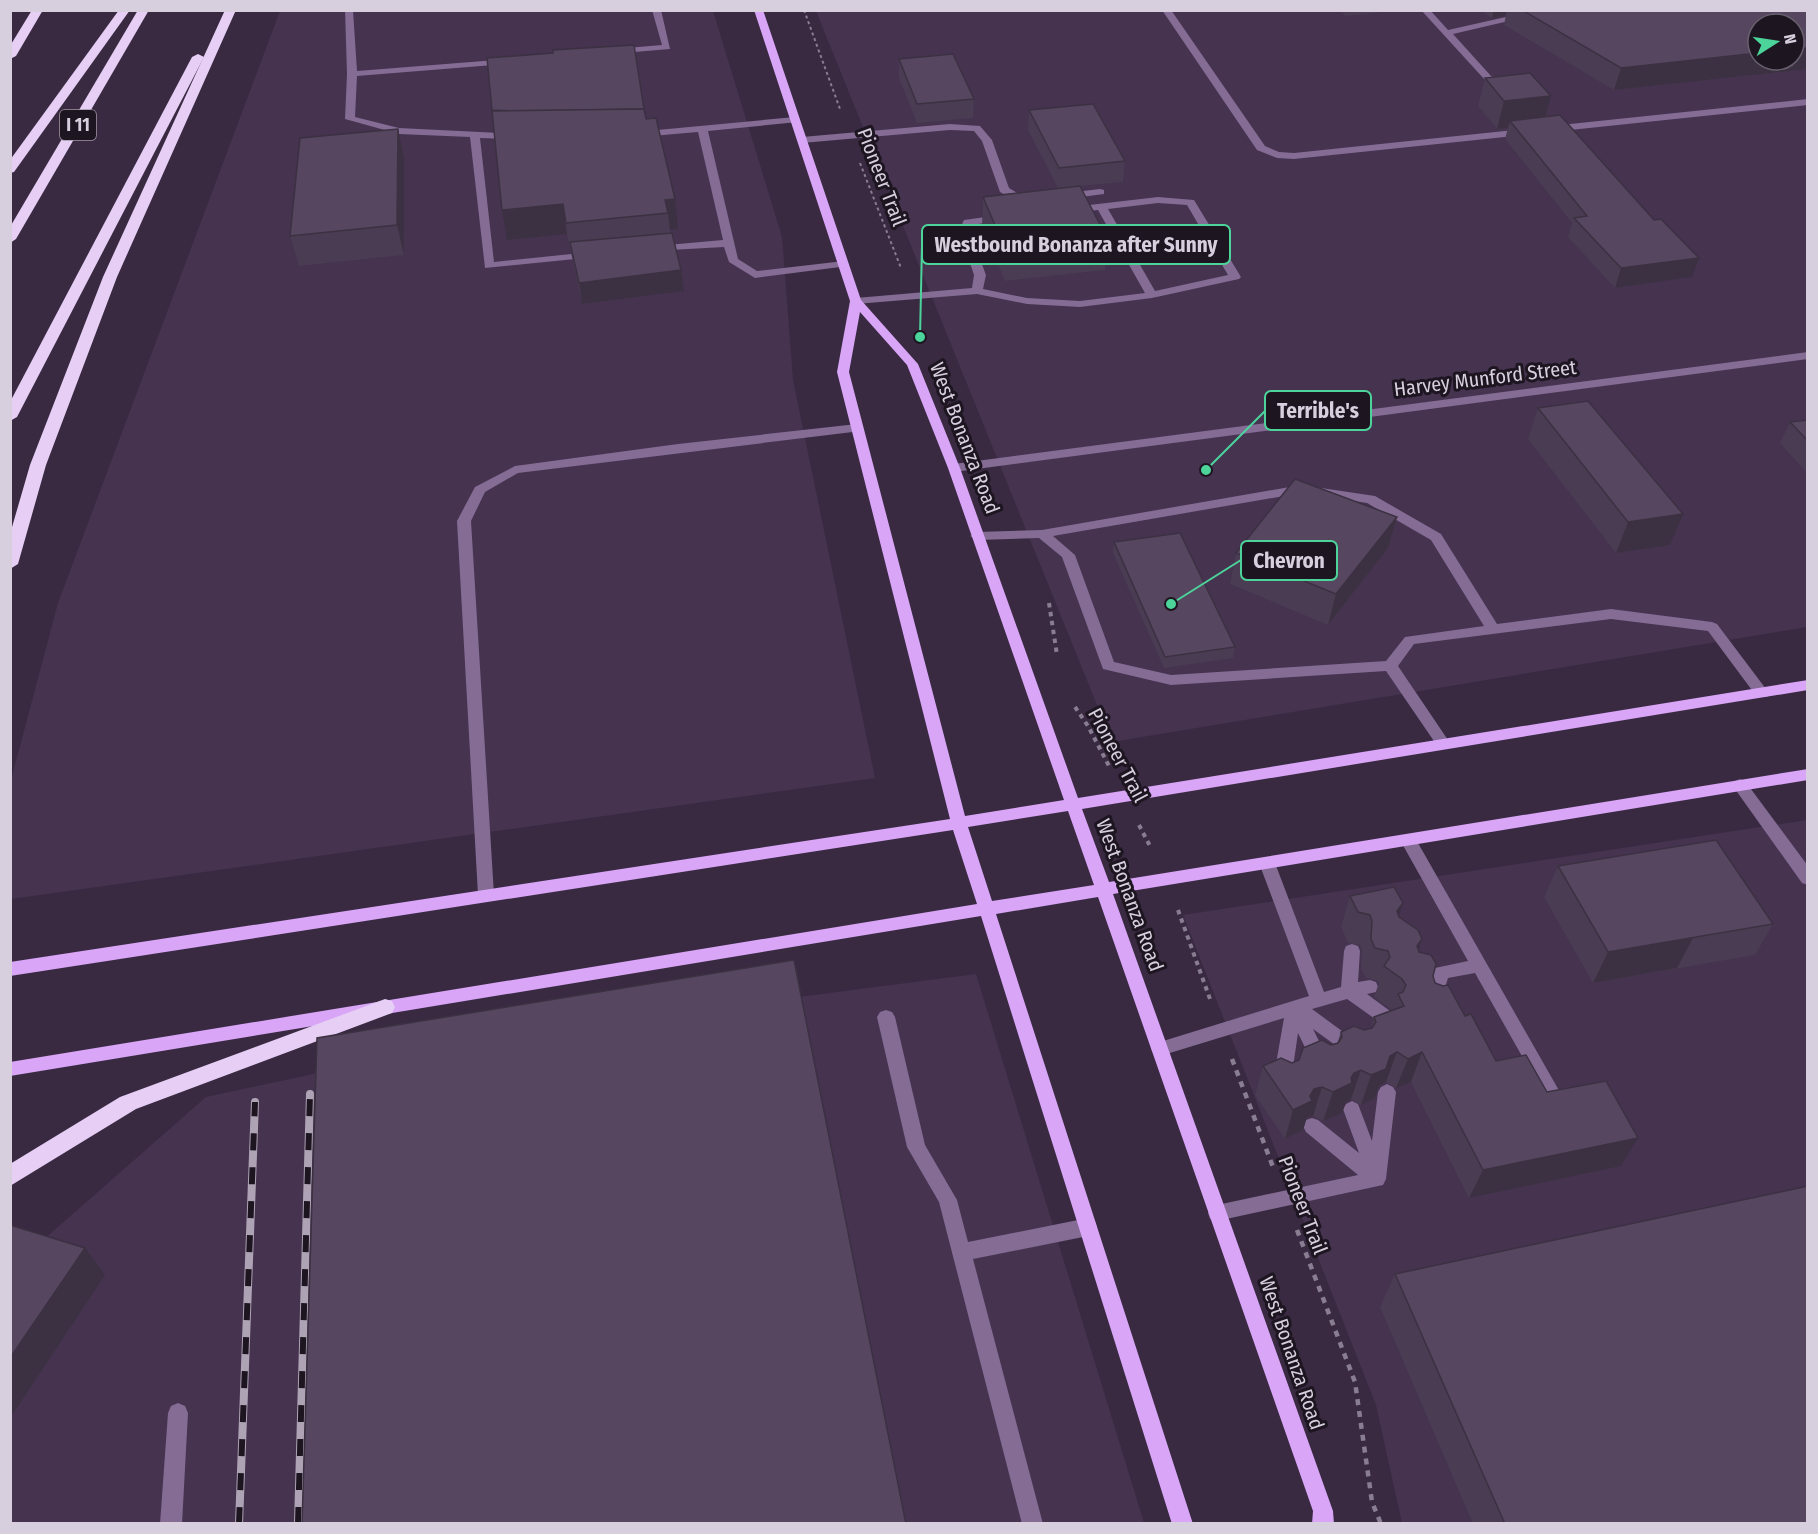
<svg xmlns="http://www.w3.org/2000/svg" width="1818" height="1534" font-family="'Fira Sans Condensed',sans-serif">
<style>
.built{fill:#453350;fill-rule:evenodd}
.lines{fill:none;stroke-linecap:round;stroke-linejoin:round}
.path-far2{stroke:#897d91;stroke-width:2;stroke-dasharray:3 3;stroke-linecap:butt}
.path-far1{stroke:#897d91;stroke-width:4;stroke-dasharray:4.5 4.5;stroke-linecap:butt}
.path{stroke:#897d91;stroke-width:4.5;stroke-dasharray:6 6;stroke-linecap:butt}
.minor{fill:#846c94;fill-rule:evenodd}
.major{fill:#d8a5f7;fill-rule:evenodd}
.highway{fill:#e6cef5;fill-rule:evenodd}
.rail-casing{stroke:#aea3b4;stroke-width:8}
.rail{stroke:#1d1621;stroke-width:6;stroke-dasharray:17;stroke-linecap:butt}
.wall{fill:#4a3c52}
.shaded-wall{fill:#3c3142}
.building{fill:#56465f;stroke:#3c3142;stroke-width:1.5}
.labels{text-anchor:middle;stroke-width:6;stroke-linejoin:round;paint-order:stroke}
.shield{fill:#1d1621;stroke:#a098a5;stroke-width:1.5}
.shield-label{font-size:18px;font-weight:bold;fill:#d8cfde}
.street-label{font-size:20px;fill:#d8cfde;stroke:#1d1621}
.leader{fill:none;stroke:#4cd49b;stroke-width:2}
.callout-dot{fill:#4cd49b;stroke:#1d1621;stroke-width:2}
.callout{fill:#1d1621;stroke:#4cd49b;stroke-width:2}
.callout-label{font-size:21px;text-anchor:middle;font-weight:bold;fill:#d8cfde}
</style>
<rect width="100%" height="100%" fill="#392a42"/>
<g class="built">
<path d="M280 11H713L782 237 793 380 875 778 11 899V780L58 603Z"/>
<path d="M816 11H1807V627L1112 742ZM1758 24H1794V60H1758Z"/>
<path d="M1807 820V1523H1402L1376 1405 1183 915Z"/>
<path d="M976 974 1144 1523H11L10 1269 206 1097 482 1038Z"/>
</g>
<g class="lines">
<g class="path-far2">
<path d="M804 10 840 109"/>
<path d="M860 163 901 268"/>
</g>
<g class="path-far1">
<path d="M1049 603 1057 655"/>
<path d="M1075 707 1088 726 1110 768"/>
<path d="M1139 825 1151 848"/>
<path d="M1178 910 1210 999"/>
</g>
<g class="path">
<path d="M1232 1059 1273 1167"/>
<path d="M1297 1230 1355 1382 1372 1502 1381 1524"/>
</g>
<g class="minor">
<path d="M345 10H353L357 71 509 59 511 61 506 64 357 76 355 117 399 128 518 134V138L514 139 480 138 494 262 591 252 595 253V257L485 268 470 137 399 134 345 119 347 74Z"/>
<path d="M652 10H661L670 49 611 54V50L614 49 662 45Z"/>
<path d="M1162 10H1171L1265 146 1279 152 1294 153 1524 129 1529 132 1524 135 1294 159 1277 158 1257 150Z"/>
<path d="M1421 10H1430L1448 30 1537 10H1556L1453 34 1491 76 1506 83V87H1500L1485 80Z"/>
<path d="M1808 99V105L1551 132 1546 129 1551 126Z"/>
<path d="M795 117 800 120 798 122 708 131 738 259 757 271 844 261 849 264 848 266 755 278 729 262 724 247 652 251 651 249 656 246 723 240 698 132 640 137 636 136V132Z"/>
<path d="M950 124 980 126 992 140 1009 188 1022 196 1031 197V201H1016L1000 192 982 141 974 131 950 130 802 143 797 140 802 137Z"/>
<path d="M1100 189 1104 190V194L1066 199 1061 196 1066 193Z"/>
<path d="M1158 197 1194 200 1241 277 1239 279 1152 298 1080 307 1027 304 977 294 856 304 850 301 856 298 972 288 974 275 959 230 964 220 1000 215 1004 216V220L972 225 969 230 986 275 983 289 1027 298 1080 301 1145 293 1098 210 1072 213 1067 210 1072 207ZM1158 203 1187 205 1228 275 1155 291 1108 209Z"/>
<path d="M1808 352V359L954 472 948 468 954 464Z"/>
<path d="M857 424 861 425V431L518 473 485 492 471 521 494 895 492 899 486 901 480 899 478 895 457 521 475 487 515 466 678 444Z"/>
<path d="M1301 485 1375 496 1441 534 1497 624 1611 609 1712 622 1717 624 1769 693 1767 697H1757L1708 631 1611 619 1414 644 1398 666 1450 743 1443 748 1438 747 1386 671 1171 685 1103 669 1062 557 1039 538 977 540 970 536 977 532 1042 530ZM1301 493 1367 503 1431 540 1484 626 1405 637 1386 661 1171 675 1114 662 1075 555 1053 536Z"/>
<path d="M1740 779 1745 781 1808 866V885L1802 883 1735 789 1732 785 1735 781Z"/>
<path d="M1408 834 1414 836 1565 1101 1568 1106 1565 1111 1559 1114 1553 1111 1475 973 1448 978 1439 1007 1433 1009 1427 1007 1425 1002 1435 968 1468 961 1400 840 1402 836Z"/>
<path d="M1267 857 1273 859 1275 863 1324 992 1341 987 1344 951 1346 946 1352 944 1358 946 1360 951 1358 982 1370 980 1376 982 1378 987 1376 992 1367 994 1390 1011 1393 1016 1390 1021 1384 1023 1378 1021 1347 999 1312 1009 1361 1045 1364 1050 1361 1055 1355 1057 1349 1055 1313 1029 1330 1063 1327 1068 1321 1070 1315 1068 1298 1033 1291 1081 1288 1086 1282 1088 1276 1086 1273 1081 1284 1018 1160 1056 1154 1054 1151 1049 1154 1044 1160 1042 1309 996 1259 863 1261 859Z"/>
<path d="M886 1010 892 1012 895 1017 925 1145 957 1200 968 1242 1088 1218 1095 1221 1097 1227 1095 1233 1088 1236 973 1259 1043 1524H1022L939 1202 907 1147 877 1017 880 1012Z"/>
<path d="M1387 1084 1393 1087 1396 1092 1386 1179 1383 1185 1217 1221 1210 1219 1208 1213 1210 1207 1217 1205 1358 1175 1306 1132 1303 1126 1306 1120 1312 1118 1318 1120 1359 1153 1343 1109 1346 1104 1352 1101 1358 1104 1372 1141 1378 1092 1381 1087Z"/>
<path d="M178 1403 185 1406 188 1413 182 1524H160L168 1413 171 1406Z"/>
</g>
<path class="major" d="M754 10H763L861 300 918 364 960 468 1078 798 1808 680V690L1082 809 1109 882 1808 769V780L1113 894 1333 1511 1334 1524H1312L1313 1511 1098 897 996 914 1193 1524H1172L981 916 10 1076V1062L977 904 953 830 10 976V962L950 819 837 372 850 301ZM860 312 907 365 948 468 1064 800 965 816 849 372ZM1068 811 1094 885 992 901 968 827Z"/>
<g class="highway">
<path d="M32 10H43L16 56 10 59V46Z"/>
<path d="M119 10H130L14 172 10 173V160Z"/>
<path d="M138 10H149L16 239 10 243V227Z"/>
<path d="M225 10H236L117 277 46 465 18 564 10 569V534L30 465 103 277Z"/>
<path d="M198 54 204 57 17 417 10 421V402L192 57Z"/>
<path d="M385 999 392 1001 395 1007 392 1013 136 1109 10 1186V1164L120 1097Z"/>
</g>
<defs>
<g id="rail">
<path d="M239 1524 255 1102"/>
<path d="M298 1524 310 1094"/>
</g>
</defs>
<use href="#rail" class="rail-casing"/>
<use href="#rail" class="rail"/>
</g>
<g class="wall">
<path d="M1340 10H1402L1345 16Z"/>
<path d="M1480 10H1808V69L1614 90 1504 25 1506 15 1492 18Z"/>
<path d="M487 58 646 119 678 229 670 230 681 270 684 291 582 304 567 234 507 240Z"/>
<path d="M899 59 974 99 973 118 917 123 899 78Z"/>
<path d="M1485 78 1545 117 1692 277 1615 288 1568 237 1572 223 1505 139 1508 128 1497 129 1478 106Z"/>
<path d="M1029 110 1125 161 1123 182 1080 186 1108 240 1105 270 1005 281 982 226 983 197 1058 188 1028 130Z"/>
<path d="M398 129 404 158V255L299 266 290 236Z"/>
<path d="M1538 408 1670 545 1616 553 1528 439Z"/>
<path d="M1808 420V474L1780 443 1790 422Z"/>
<path d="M1397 517 1388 548 1328 625 1230 584 1236 553Z"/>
<path d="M1114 542 1235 647 1233 658 1164 668 1113 553Z"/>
<path d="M1558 866 1773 924 1755 955 1593 983 1544 897Z"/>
<path d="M1350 896 1399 916 1433 976 1435 983 1465 1016 1496 1061 1547 1092 1621 1166 1469 1198 1411 1082 1396 1088 1386 1082 1379 1086 1375 1098 1361 1105 1351 1099 1346 1102 1342 1113 1323 1121 1313 1116 1307 1117 1303 1130 1285 1139 1255 1095 1263 1066 1292 1063 1331 1045 1337 1044 1341 1032 1364 1030 1371 1029 1374 1017 1392 1010 1374 997 1379 983 1378 981 1366 978 1361 969 1362 951 1360 945 1348 943 1341 927Z"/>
<path d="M1395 1274 1808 1524H1473L1380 1307Z"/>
</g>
<g class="shaded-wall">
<path d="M1494 10H1507L1506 15 1492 18Z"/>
<path d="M1808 48V69L1614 90 1621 68 1758 53V60H1794V49Z"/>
<path d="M1551 96 1543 124 1510 121 1508 128 1497 129 1504 101Z"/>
<path d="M398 129 404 158V255L397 225Z"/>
<path d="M675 199 678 229 670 230 668 213 665 200Z"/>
<path d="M563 204 567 234 507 240 502 210Z"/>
<path d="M1699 258 1692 277 1615 288 1621 268Z"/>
<path d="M681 270 684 291 582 304 579 283Z"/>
<path d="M1683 514 1670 545 1616 553 1628 522Z"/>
<path d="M1397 517 1388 548 1328 625 1336 594Z"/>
<path d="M1403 903 1393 934 1397 911Z"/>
<path d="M1693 938 1677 968 1593 983 1608 952Z"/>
<path d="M1422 939 1412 969 1417 946Z"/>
<path d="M1397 1052 1386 1082 1379 1086 1375 1098 1361 1105 1371 1075 1390 1056Z"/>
<path d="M1422 1052 1411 1082 1396 1088 1408 1059Z"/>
<path d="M1361 1070 1351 1099 1346 1102 1342 1113 1323 1121 1333 1092 1354 1073Z"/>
<path d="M1322 1087 1313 1116 1307 1117 1303 1130 1285 1139 1293 1110 1314 1089Z"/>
<path d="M1638 1138 1621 1166 1469 1198 1483 1170Z"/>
<path d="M85 1248 105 1275 10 1418V1358Z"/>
</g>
<g class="building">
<path d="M1522 10H1808V48L1794 49V24H1758V53L1621 68Z"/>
<path d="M634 45 644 109 514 111 492 110 487 58 553 53V50Z"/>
<path d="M953 54 974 99 917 104 899 59Z"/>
<path d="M1530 73 1551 96 1504 101 1485 78Z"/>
<path d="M1093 104 1125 161 1059 168 1029 110Z"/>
<path d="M644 109 646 119 656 118 675 199 665 200 668 213 566 223 563 204 502 210 492 111Z"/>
<path d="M1560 115 1654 220 1661 219 1699 258 1621 268 1574 218 1587 216 1510 121Z"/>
<path d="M398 129 397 225 290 236 300 138Z"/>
<path d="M1080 186 1108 240 1006 251 983 197Z"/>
<path d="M672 233 681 270 579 283 570 242Z"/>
<path d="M1588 401 1683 514 1628 522 1538 408Z"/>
<path d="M1808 420V441L1790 422Z"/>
<path d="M1295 479 1397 517 1336 594 1236 553Z"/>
<path d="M1180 533 1235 647 1165 657 1114 542Z"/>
<path d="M1716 840 1773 924 1608 952 1558 866Z"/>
<path d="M1394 887 1403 903 1397 911 1399 917 1418 930 1422 939 1417 946 1419 952 1431 955 1436 964 1433 976 1435 983 1443 986 1448 985 1465 1016 1471 1014 1496 1061 1526 1055 1547 1092 1606 1081 1638 1138 1483 1170 1422 1052 1408 1059 1397 1052 1390 1056 1386 1069 1371 1075 1361 1070 1354 1073 1351 1078 1352 1083 1333 1092 1322 1087 1314 1089 1310 1096 1312 1101 1293 1110 1263 1066 1281 1058 1292 1063 1299 1060 1303 1048 1322 1040 1331 1045 1338 1043 1342 1037 1341 1032 1354 1026 1364 1030 1372 1028 1376 1022 1374 1017 1404 1006 1398 994 1403 992 1406 985 1402 979 1384 966 1390 957 1388 951 1375 948 1371 939 1372 921 1370 915 1358 912 1350 896Z"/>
<path d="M794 960 906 1524H302L317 1038Z"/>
<path d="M1808 1186V1524H1505L1395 1274Z"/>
<path d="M10 1225 85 1248 10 1358Z"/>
</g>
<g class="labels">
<rect class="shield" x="60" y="110" width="36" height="30" rx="4.5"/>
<g class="shield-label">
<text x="78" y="131">I 11</text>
</g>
<g class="street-label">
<text transform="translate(882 177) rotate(69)" y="7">Pioneer Trail</text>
<text transform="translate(1485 378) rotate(-7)" y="7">Harvey Munford Street</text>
<text transform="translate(965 438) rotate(69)" y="7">West Bonanza Road</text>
<text transform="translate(1118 755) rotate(62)" y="7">Pioneer Trail</text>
<text transform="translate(1130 895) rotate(70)" y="7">West Bonanza Road</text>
<text transform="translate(1303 1205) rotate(69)" y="7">Pioneer Trail</text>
<text transform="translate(1292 1353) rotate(71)" y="7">West Bonanza Road</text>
</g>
</g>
<path class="leader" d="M920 337L922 245M1206 470L1265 411M1171 604L1241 560"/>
<g class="callout-dot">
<circle cx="920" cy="337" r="6"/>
<circle cx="1206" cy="470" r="6"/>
<circle cx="1171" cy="604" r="6"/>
</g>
<g class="callout">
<rect x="922" y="225" width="308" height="39" rx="6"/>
<rect x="1265" y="391" width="106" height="39" rx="6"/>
<rect x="1241" y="541" width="96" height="39" rx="6"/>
</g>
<g class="callout-label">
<text x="1076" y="252">Westbound Bonanza after Sunny</text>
<text x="1318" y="418">Terrible's</text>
<text x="1289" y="568">Chevron</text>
</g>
<rect width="1818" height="1534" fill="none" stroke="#d8cfde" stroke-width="24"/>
<g transform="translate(1776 42) rotate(78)"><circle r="28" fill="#1d1621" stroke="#68606d" stroke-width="1.5"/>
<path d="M0-4.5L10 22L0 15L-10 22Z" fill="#4cd49b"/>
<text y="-9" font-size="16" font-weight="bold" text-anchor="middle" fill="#d8cfde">N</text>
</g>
</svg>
